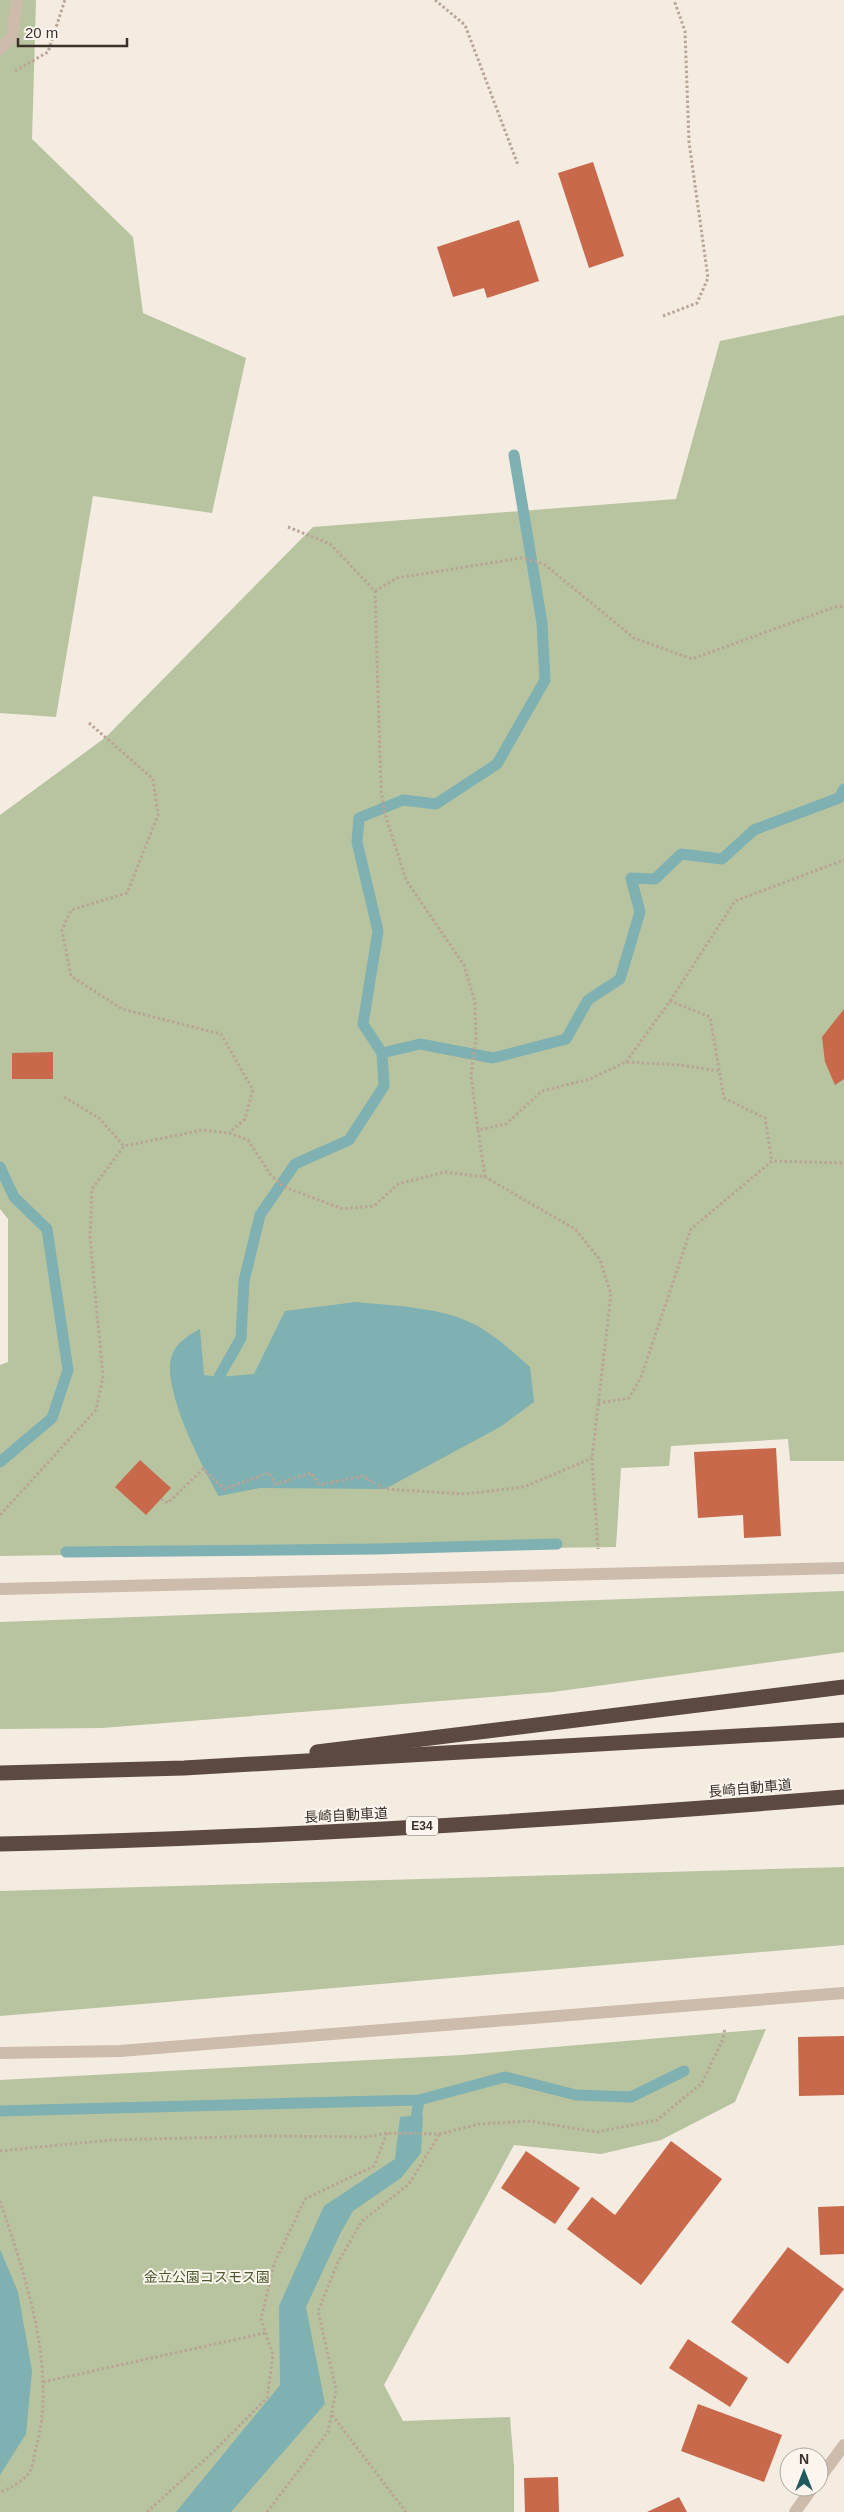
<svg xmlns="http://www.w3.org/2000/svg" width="844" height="2512" font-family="Arial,'Noto Sans JP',sans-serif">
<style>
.green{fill:#b8c4a0}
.water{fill:#7fb0b2}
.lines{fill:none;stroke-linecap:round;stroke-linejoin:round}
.stream{stroke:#7fb0b2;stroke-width:11}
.building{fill:#c8694b}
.path{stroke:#b9a596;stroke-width:3;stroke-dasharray:2.5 2.5;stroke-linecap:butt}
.minor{stroke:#cdbbac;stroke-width:12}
.highway{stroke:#5c4a42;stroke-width:15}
.labels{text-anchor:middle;stroke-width:4;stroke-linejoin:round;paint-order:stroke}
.shield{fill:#fbf5ee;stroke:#756b66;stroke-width:1}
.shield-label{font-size:12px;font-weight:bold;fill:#3b302b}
.street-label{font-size:14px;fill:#3b302b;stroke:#fbf5ee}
.park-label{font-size:14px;fill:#4a5a2e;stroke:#fbf5ee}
</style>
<rect width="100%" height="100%" fill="#f4ebe1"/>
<g class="green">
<path d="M0 0H36L32 139 133 237 143 313 246 358 212 513 93 496 56 717 0 713Z"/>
<path d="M844 315V1461H790L788 1439 671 1446 669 1466 621 1468 616 1547 0 1556V1365L8 1362V1219L0 1209V815L106 737 313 527 676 499 720 341Z"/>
<path d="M844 1591V1652L553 1692 102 1728 0 1729V1622Z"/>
<path d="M844 1867V1945L0 2016V1891Z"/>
<path d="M766 2029 735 2102 661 2140 601 2154 514 2145 384 2385 403 2421 510 2417 514 2467V2512H0V2080L462 2055Z"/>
</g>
<g class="water">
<path d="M356 1302C395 1306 443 1307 478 1326 497 1337 514 1353 530 1367L534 1402 500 1427 385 1489 260 1488 219 1496C203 1469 160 1385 172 1355 176 1343 190 1334 200 1329L204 1375 219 1377 254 1374 285 1311Z"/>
<path d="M423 2115 421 2153 401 2178 353 2211 341 2232 306 2307 325 2404 231 2512H176L280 2385 279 2306 324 2206 395 2159 400 2117Z"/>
<path d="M0 2249 18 2292 32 2371 26 2434 0 2475Z"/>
</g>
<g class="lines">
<g class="stream">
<path d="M382 1053 420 1044 493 1058 566 1039 588 1000 620 979 640 912 631 878 655 879 681 854 722 859 754 830 839 798 844 789"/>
<path d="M0 1167 14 1197 47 1229 68 1370 52 1418 0 1462"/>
<path d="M219 1377 241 1338 244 1281 260 1215 295 1164 349 1140 384 1086 382 1053 363 1024 378 931 357 842 359 818 403 800 436 804 497 764 545 680 542 623 514 455"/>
<path d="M66 1552 376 1549 557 1544"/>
<path d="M0 2111 419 2100 505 2077 576 2095 631 2097 684 2071"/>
<path d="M414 2130 419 2100"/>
</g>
</g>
<g class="building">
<path d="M593 162 624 256 589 268 558 173Z"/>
<path d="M519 220 539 281 487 298 484 288 453 297 437 247Z"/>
<path d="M844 1009V1079L835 1085 825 1062 822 1037Z"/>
<path d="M53 1052V1079H12V1053Z"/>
<path d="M776 1448 781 1536 744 1538 743 1515 698 1518 694 1452Z"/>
<path d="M140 1460 171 1488 146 1515 115 1487Z"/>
<path d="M844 2036V2095L799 2096 798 2037Z"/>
<path d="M671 2141 722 2179 641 2285 567 2229 592 2197 615 2215Z"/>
<path d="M526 2151 580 2188 555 2224 501 2188Z"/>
<path d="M844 2206V2254L820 2255 818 2207Z"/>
<path d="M788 2247 844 2289 788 2364 731 2322Z"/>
<path d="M688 2339 748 2378 730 2407 669 2368Z"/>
<path d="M698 2404 782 2435 764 2482 681 2451Z"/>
<path d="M558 2477 559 2512H525L524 2478Z"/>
<path d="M679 2497 687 2512H647Z"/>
</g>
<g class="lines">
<g class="path">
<path d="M435 0 465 25 518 165"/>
<path d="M15 71 48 52 65 0"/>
<path d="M663 316 697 303 708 278 689 142 685 31 674 0"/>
<path d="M288 527 330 544 375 591 381 791 385 814 406 880 464 965 475 1002 476 1039 471 1074 478 1130"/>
<path d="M375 591 397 578 521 558 544 564 634 638 692 659 835 607 844 606"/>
<path d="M89 723 153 779 158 815 127 893 71 910 62 930 71 976 122 1009 221 1034 253 1090 245 1119 229 1133"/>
<path d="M670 1001 735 901 844 860"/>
<path d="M626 1062 670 1001 710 1017 724 1098 765 1118 772 1161"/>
<path d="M64 1097 99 1118 124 1146"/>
<path d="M485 1177 478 1130 506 1124 542 1091 590 1079 626 1062 681 1065 718 1071"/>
<path d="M598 1403 629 1398 641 1377 691 1229 772 1161 844 1163"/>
<path d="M161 1499 168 1503 203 1469 224 1489 269 1473 276 1484 311 1473 319 1485 362 1476 385 1489 464 1494 524 1487 592 1458"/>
<path d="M0 1515 96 1410 103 1377 90 1238 92 1189 124 1146 203 1130 229 1133 248 1140 270 1174 284 1187 343 1209 374 1206 398 1184 445 1172 485 1177 575 1229 600 1260 611 1294 592 1458 598 1549"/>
<path d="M0 2151 111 2140 265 2136 366 2137 387 2133 440 2134 479 2124 530 2121 597 2132 657 2120 702 2083 723 2039 725 2028"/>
<path d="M0 2201C25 2275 58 2370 36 2448 34 2455 33 2467 29 2473 24 2480 8 2490 0 2492"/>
<path d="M43 2382 265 2333"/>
<path d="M332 2415 406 2512"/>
<path d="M147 2512 212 2453 267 2398 273 2355 261 2319 274 2264 305 2199 374 2166 387 2133"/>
<path d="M267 2512 328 2432 336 2390 318 2311 338 2262 362 2221 409 2184 439 2135"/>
</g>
<g class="minor">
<path d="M0 49 12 37 17 0"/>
<path d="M0 1589 844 1568"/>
<path d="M0 2053 120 2051 844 1993"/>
<path d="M819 2479 844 2445"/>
<path d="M795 2512 813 2487"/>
</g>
<g class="highway">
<path d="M317 1752 844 1687"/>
<path d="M0 1773 184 1768 844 1730"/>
<path d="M0 1844C282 1838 563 1820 844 1797"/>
</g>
</g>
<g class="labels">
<rect class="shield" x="406" y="1816.5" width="32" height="19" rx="4"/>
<g class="shield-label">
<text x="422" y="1830">E34</text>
</g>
<g class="street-label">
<text transform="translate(750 1788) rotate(-5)" y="5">長崎自動車道</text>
<text transform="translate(346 1815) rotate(-3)" y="5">長崎自動車道</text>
</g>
<g class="park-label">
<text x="207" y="2282">金立公園コスモス園</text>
</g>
</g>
<g transform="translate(804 2472)"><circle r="24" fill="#fbf5ee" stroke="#aea6a0"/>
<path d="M0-4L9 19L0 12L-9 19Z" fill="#1f5a5e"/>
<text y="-8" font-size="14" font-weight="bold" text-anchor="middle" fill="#3b302b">N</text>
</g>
<path d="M18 38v8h109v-8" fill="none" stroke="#3b302b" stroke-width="2.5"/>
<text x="25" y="38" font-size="15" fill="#3b302b" stroke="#fbf5ee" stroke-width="4" paint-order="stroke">20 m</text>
</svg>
